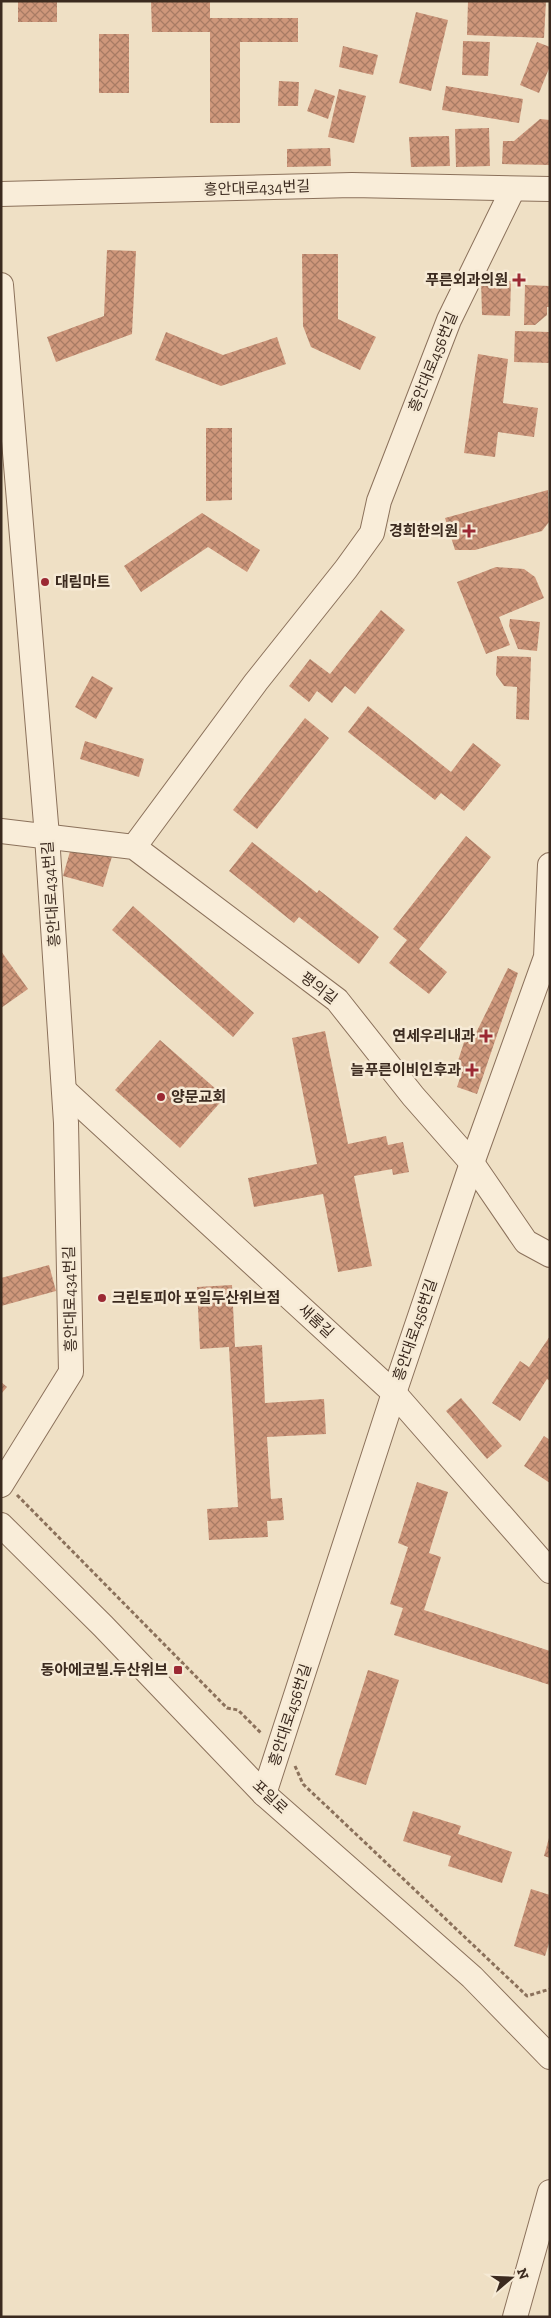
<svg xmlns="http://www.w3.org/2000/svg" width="551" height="2318" font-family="'Zilla Slab','Noto Sans KR',serif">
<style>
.building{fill:url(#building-cross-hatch)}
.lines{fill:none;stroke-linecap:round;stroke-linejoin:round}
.minor-casing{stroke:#8b715b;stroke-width:26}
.path{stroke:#8b715b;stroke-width:3;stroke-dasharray:4 2.5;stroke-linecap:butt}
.minor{stroke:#f9edd9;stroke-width:24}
.poi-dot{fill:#9b2933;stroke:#f6ead5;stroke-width:2}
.labels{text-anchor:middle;stroke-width:5;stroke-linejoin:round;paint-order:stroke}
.street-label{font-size:15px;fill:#3b2a1f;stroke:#f6ead5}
.poi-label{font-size:15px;font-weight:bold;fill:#3b2a1f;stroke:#f6ead5;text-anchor:end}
</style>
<defs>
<pattern id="building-cross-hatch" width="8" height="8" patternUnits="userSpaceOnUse" patternTransform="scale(1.25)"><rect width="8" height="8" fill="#ce977b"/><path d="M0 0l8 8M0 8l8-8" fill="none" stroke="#a87b64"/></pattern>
</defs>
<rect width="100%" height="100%" fill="#efe0c5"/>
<g class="building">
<rect x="18" y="1" width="39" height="21"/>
<path d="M151 1H210V18H298V42H240V123H210V32H152Z"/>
<path d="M468 1H546L544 38 467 35Z"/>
<path d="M416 12 448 20 431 91 399 83Z"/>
<rect x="99" y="34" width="30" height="59"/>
<path d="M463 41 490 42 488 76 462 75Z"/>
<path d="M537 42 550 47V66L539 93 520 85Z"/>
<path d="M343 46 378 55 373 75 339 67Z"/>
<path d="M279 81 299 82 298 106H278Z"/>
<path d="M446 86 523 99 519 123 442 110Z"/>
<path d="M315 89 335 96 328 119 307 111Z"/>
<path d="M339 89 366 96 354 143 328 137Z"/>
<path d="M540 119 550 120V165L502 164 503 141H514Z"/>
<path d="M489 128 490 166 456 167 455 129Z"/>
<path d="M449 136 450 166 411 167 409 137Z"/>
<path d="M330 148 331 166 287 167V149Z"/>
<path d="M107 250 136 251 132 334 56 362 47 337 104 316Z"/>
<path d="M302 254H338V319L376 337 360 370 311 347 303 326Z"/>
<path d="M481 279 511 281 510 316 482 315Z"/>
<path d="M525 285 550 286V307H547V315L535 325H524Z"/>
<path d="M515 331 550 332V363L514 362Z"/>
<path d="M166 332 223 355 277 337 286 364 221 386 155 360Z"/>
<path d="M478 354 508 359 503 403 538 408 534 437 498 432 495 457 464 453Z"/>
<path d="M206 428H232V500L206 501Z"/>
<path d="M548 490 549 522 542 531 475 550H455L445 518Z"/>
<path d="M202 513 260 550 247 572 208 547 141 592 124 566Z"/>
<path d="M496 567 524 569 535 577 544 598 499 617 510 645 486 654 457 582Z"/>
<path d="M381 610 405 630 355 694 345 686 332 703 317 691 309 702 289 686 310 659 330 674Z"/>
<path d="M510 619 540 622 537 651 518 649 509 626Z"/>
<path d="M497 656 531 657 529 720 516 719 517 687 504 686 496 675Z"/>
<path d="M92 676 113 688 96 719 75 707Z"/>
<path d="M368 706 451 772 473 743 501 765 464 811 441 793 435 800 348 732Z"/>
<path d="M305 718 329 738 257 829 233 810Z"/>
<path d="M85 741 144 759 139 777 80 759Z"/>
<path d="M466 836 491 857 419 949 447 972 429 994 389 963 407 940 393 929Z"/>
<path d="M252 842 317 893 319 890 379 937 359 964 299 917 294 923 229 871Z"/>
<path d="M71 848 113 853 103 887 63 876Z"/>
<path d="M133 906 254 1013 233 1037 112 930Z"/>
<path d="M1 951 28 989 1 1008Z"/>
<path d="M508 968 518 973 477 1094 457 1087 463 1069 456 1067 468 1030 476 1033Z"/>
<path d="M325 1031 348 1144 386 1136 388 1145 403 1142 409 1172 393 1175 392 1169 354 1176 372 1266 338 1272 323 1194 254 1207 248 1178 317 1164 292 1038Z"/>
<path d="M160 1040 225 1097 180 1148 115 1090Z"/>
<path d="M49 1265 56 1291 1 1306V1278Z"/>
<path d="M232 1285 235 1347 262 1345 265 1403 324 1399 326 1434 267 1437 271 1499 282 1498 284 1520 267 1521 268 1537 209 1540 207 1509 238 1507 229 1347 200 1349 197 1287Z"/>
<path d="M550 1336V1381L547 1379 520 1421 492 1403 520 1361 529 1367Z"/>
<path d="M1 1382 7 1387 1 1394Z"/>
<path d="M461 1398 502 1446 487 1459 446 1411Z"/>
<path d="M544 1436 550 1440V1483L524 1466Z"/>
<path d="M417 1482 448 1492 429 1553 441 1557 424 1610 550 1651V1685L394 1635 403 1608 390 1604 408 1547 398 1543Z"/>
<path d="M368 1670 399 1680 366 1785 335 1775Z"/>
<path d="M413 1811 461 1826 458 1834 512 1852 502 1883 448 1866 451 1856 403 1841Z"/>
<path d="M549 1838 550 1839V1858L544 1856Z"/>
<path d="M531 1889 550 1895V1940L545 1956 514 1946Z"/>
</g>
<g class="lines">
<defs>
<g id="minor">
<path d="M1 194 352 185 550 189"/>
<path d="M1 285 47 836 66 1123 71 1372 1 1485"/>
<path d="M1 831 134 847 337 1000 413 1096 472 1163 526 1242 550 1255"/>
<path d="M134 847 256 682 346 569 372 533 379 501 449 320 513 189"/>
<path d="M64 1090 394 1393 550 1571"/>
<path d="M1 1525 103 1626 264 1794 472 1977 550 2057"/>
<path d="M264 1794 394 1393 472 1163 546 957 550 865"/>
<path d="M515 2317 550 2192"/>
</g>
</defs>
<use href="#minor" class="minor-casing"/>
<g class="path">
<path d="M17 1495 227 1708 238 1710 262 1734"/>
<path d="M295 1766 303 1784 527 1996 550 1989"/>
</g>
<use href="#minor" class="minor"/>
</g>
<g class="poi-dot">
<path d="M516.5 272.5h5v5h5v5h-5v5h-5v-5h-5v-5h5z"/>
<path d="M466.5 523.5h5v5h5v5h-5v5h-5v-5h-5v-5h5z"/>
<circle cx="45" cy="582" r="5"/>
<path d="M483.5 1028.5h5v5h5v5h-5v5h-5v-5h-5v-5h5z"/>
<path d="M469.5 1062.5h5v5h5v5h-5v5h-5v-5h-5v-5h5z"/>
<circle cx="161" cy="1097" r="5"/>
<circle cx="102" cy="1298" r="5"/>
<rect x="173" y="1665" width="10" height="10" rx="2.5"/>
</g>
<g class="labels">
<g class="street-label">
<text transform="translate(257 188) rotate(-2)" y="5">흥안대로434번길</text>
<text transform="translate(433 362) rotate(-68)" y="5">흥안대로456번길</text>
<text transform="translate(51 894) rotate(-94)" y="5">흥안대로434번길</text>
<text transform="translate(319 988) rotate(38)" y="5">평의길</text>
<text transform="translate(70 1299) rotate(-91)" y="5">흥안대로434번길</text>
<text transform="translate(316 1321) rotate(43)" y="5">새롬길</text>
<text transform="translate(415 1330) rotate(-71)" y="5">흥안대로456번길</text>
<text transform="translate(290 1715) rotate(-72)" y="5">흥안대로456번길</text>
<text transform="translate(270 1797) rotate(43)" y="5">포일로</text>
</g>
<g class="poi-label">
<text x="508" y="285">푸른외과의원</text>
<text x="458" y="536">경희한의원</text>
<text x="55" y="587" text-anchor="start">대림마트</text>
<text x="475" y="1041">연세우리내과</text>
<text x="461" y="1075">늘푸른이비인후과</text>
<text x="171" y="1102" text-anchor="start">양문교회</text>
<text x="112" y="1303" text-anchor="start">크린토피아 포일두산위브점</text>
<text x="168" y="1675">동아에코빌.두산위브</text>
</g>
</g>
<rect width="551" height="2318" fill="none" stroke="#3b2a1f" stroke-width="5"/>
<g transform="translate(511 2278) rotate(71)" stroke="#f6ead5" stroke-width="4" paint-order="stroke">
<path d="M0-4L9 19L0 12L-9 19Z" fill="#3b2a1f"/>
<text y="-8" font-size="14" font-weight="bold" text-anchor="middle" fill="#3b2a1f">N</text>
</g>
</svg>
